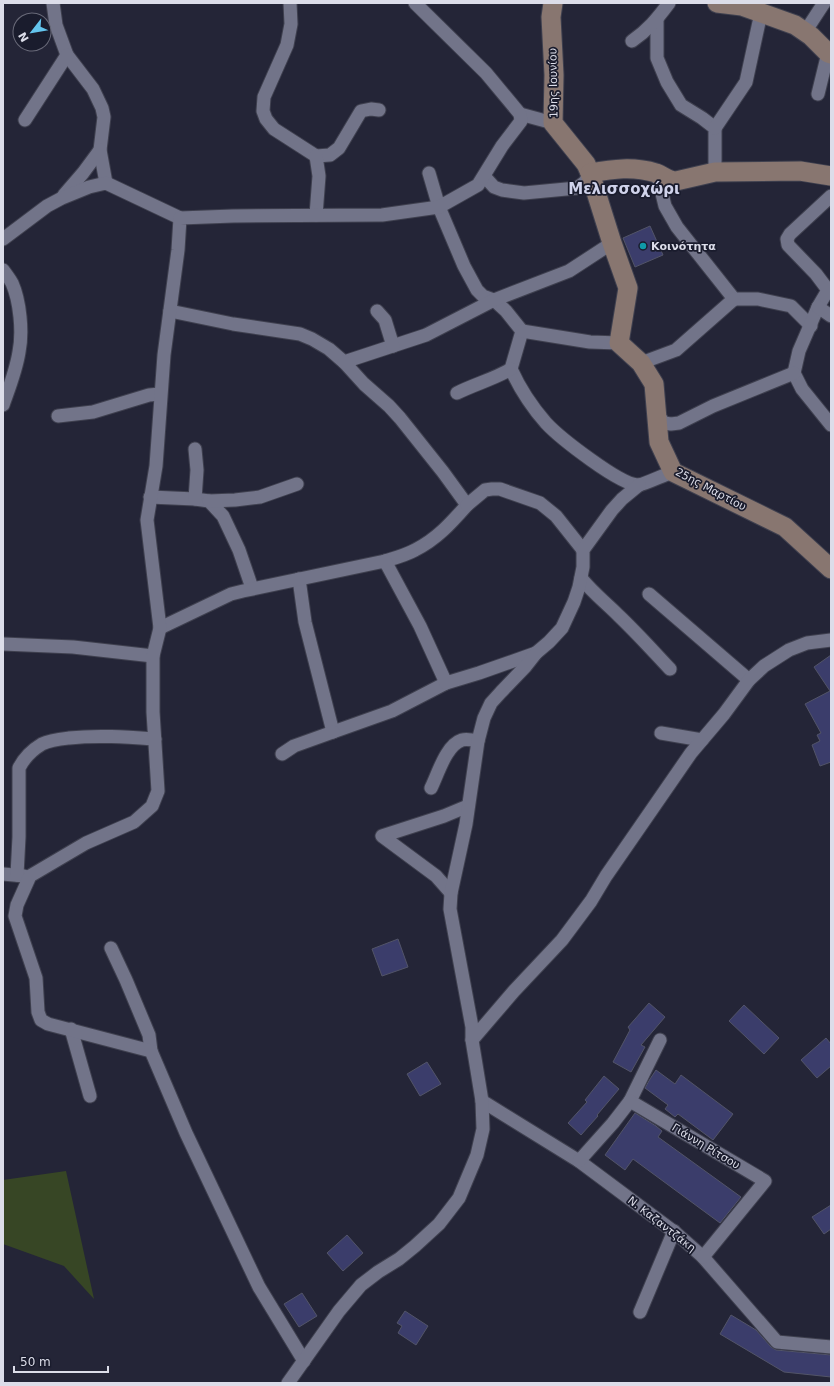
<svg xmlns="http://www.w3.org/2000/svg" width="834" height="1386" font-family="'DejaVu Sans',sans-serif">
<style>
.green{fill:#374625}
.building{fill:#3b3d6b;stroke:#525468}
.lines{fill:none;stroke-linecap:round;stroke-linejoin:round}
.street-casing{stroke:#3f404f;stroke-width:15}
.secondary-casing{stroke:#3f404f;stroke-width:21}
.street{stroke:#727489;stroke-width:13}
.secondary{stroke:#887670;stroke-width:19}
.culture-dot{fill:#0f9aa8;stroke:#1a1c2d;stroke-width:1.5}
.labels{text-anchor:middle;stroke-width:3.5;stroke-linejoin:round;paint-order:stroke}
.street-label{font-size:11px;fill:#dcdde9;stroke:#1a1c2d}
.poi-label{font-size:11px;font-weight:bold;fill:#dcdde9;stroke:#1a1c2d;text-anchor:start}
.district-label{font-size:15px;font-weight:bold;fill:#d0d3eb;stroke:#1a1c2d}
</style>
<rect width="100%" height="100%" fill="#242537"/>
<path class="green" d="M66 1171 94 1299 64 1266 3 1244V1180Z"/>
<g class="building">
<path d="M650 226 663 255 635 267 623 238Z"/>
<path d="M831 655V762L820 766 812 745 820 741 817 735 821 733 805 704 830 691 814 667Z"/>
<path d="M398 939 408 967 382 976 372 949Z"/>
<path d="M649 1003 665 1017 641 1045 645 1047 631 1072 613 1062 630 1030 628 1027Z"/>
<path d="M744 1005 779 1038 764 1054 729 1021Z"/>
<path d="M826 1038 831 1044V1066L817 1078 801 1060Z"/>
<path d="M427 1062 441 1084 420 1096 407 1074Z"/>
<path d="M656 1070 675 1084 681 1075 733 1114 713 1140 678 1114 675 1117 665 1109 668 1105 645 1088 650 1079Z"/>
<path d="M604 1076 619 1089 597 1115 598 1116 581 1135 568 1123 587 1102 585 1100Z"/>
<path d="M635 1113 656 1126 662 1131 658 1137 741 1197 720 1223 633 1159 625 1170 605 1155Z"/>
<path d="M831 1205V1229L824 1234 812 1217Z"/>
<path d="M347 1235 363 1253 343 1271 327 1253Z"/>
<path d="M302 1293 317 1316 299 1327 284 1304Z"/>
<path d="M405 1311 428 1326 416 1345 398 1333 402 1326 397 1323Z"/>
<path d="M731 1315 756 1330 771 1347 776 1350 831 1355V1377L784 1372 720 1334Z"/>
</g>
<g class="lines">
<defs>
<g id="street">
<path d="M53 3 56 25 67 55 93 89 102 108 104 117 100 150 106 183"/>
<path d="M290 3 291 24 287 45 264 97 263 111 266 119 274 129 316 156 330 155 339 148 361 111 371 109 379 110"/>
<path d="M657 19V58L667 82 681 105 702 118 715 128V172"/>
<path d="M805 32 824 3"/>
<path d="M632 41C648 30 657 19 669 3"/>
<path d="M818 94 828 53"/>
<path d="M520 114 553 123"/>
<path d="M25 120 67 55"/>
<path d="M715 128 746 82 761 13"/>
<path d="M429 173 439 207 464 266 477 290 483 296 494 300 506 311 522 331 511 369C520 389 532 407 546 423 559 437 621 486 639 485 645 484 666 474 673 472"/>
<path d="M657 173 665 206 677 227 734 299H758L791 306 811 326"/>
<path d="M484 176 494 187 502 190 524 193 577 188 585 182 590 173"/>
<path d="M64 195 83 173 100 150"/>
<path d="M831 196 790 234 787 239 788 245 816 274 828 290 818 307 799 351 794 373 802 389 831 425"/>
<path d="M316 215 319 176 316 156"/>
<path d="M3 239 47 206 62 198 89 187 106 183 180 218"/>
<path d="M3 270C6 274 9 278 12 283 20 301 23 332 19 352 16 371 9 388 3 405"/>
<path d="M818 307 831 316"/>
<path d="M170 311 233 324 300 334 312 339 329 349 344 362 426 335 494 300 569 271 612 243"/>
<path d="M377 311 385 320 393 346"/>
<path d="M522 331 590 342 619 343"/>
<path d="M344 362 364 384 389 406 400 418 443 472 467 505C451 523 437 539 415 550 406 555 395 558 385 561"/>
<path d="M641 363 676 350 734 299"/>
<path d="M457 393C475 384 494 379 511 369"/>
<path d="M658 415 664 423 671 424 679 423 713 406 794 373"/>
<path d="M58 416 93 412 149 395 160 394"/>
<path d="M150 497 195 499 209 501 223 516 239 550 252 588"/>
<path d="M195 499 197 470 195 449"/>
<path d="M209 501 235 500 260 497 297 484"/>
<path d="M467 505 485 490 492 489H500L540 503 556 516 583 550"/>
<path d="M581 578C592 592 606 603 618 615 636 632 653 651 670 669"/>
<path d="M299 579 305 622 333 732 392 711 446 683"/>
<path d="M649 594 749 680"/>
<path d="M160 628 231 594 243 591 385 561 420 626 446 683 479 673 536 653"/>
<path d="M3 644 73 647 153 656"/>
<path d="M661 733 702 740"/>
<path d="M282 754 294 746 333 732"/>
<path d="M431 788C438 774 446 745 462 740 466 739 473 740 478 741"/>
<path d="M3 874 24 876"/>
<path d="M17 875 19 837V768C24 758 32 750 42 744 50 740 60 739 69 738 98 735 126 737 155 739"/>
<path d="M451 893 436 876 382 836 444 816 468 806"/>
<path d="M111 948 126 980 149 1035 151 1051"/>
<path d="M71 1029 90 1096"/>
<path d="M472 1040 514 991 562 940 591 901 606 876 691 753 724 714 749 680 764 666 789 650 807 643 831 640"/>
<path d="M482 1101 579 1161 677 1234 703 1257 777 1342 831 1347"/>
<path d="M630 1101 660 1040"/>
<path d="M579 1161 613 1123 630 1101 765 1181 703 1257"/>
<path d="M640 1312 674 1231"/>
<path d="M304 1361 259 1287 186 1133 151 1051 48 1024 41 1020 38 1012 36 978 15 916 17 905 30 876 86 843 134 822 152 806 158 791 153 712V656L160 628 147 520 156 466 164 355 178 250 180 218 233 216 382 215 439 207 478 185 502 146 521 121 520 114 486 73 415 3"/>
<path d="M288 1383 339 1311 361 1285 378 1272 399 1259 415 1246 439 1224 459 1198 477 1155 483 1129 482 1101 472 1040V1027L450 909 451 893 466 824 478 741 484 718 491 703 501 692 525 667 536 653 549 642 562 628 574 602 579 587 583 567V550L612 510 622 499 639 485"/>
</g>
<g id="secondary">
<path d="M553 3 551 17 554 75 553 123 586 164 590 173 612 243 628 288 619 343 641 363 654 384 659 442 673 472 785 527 831 569"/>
<path d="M717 3 742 6 795 25 811 36 828 53 831 54"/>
<path d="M590 173C613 169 633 166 656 173 664 176 668 181 676 181L715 172 800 171 831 176"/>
</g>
</defs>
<use href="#street" class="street-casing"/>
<use href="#secondary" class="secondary-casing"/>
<use href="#street" class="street"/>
<use href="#secondary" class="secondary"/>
</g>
<circle class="culture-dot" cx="643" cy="246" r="4"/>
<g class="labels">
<g class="street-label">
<text transform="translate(553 83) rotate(-91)" y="4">19ης Ιουνίου</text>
<text transform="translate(711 489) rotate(28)" y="4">25ης Μαρτίου</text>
<text transform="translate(706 1146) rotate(31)" y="4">Γιάννη Ρίτσου</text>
<text transform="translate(662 1224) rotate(38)" y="4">Ν. Καζαντζάκη</text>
</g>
<g class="poi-label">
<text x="651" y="250">Κοινότητα</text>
</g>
<g class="district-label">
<text x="624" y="194">Μελισσοχώρι</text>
</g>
</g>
<rect width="834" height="1386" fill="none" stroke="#dcdde9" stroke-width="8"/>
<g transform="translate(32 32) rotate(239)"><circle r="19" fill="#1a1c2d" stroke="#686978"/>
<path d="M0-3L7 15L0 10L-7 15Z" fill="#64c5ee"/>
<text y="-6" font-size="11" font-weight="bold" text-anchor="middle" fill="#dcdde9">N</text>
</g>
<path d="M14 1366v6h94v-6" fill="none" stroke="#dcdde9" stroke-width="2"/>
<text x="20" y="1366" font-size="12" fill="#dcdde9" stroke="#1a1c2d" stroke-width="3" paint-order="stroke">50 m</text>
</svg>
